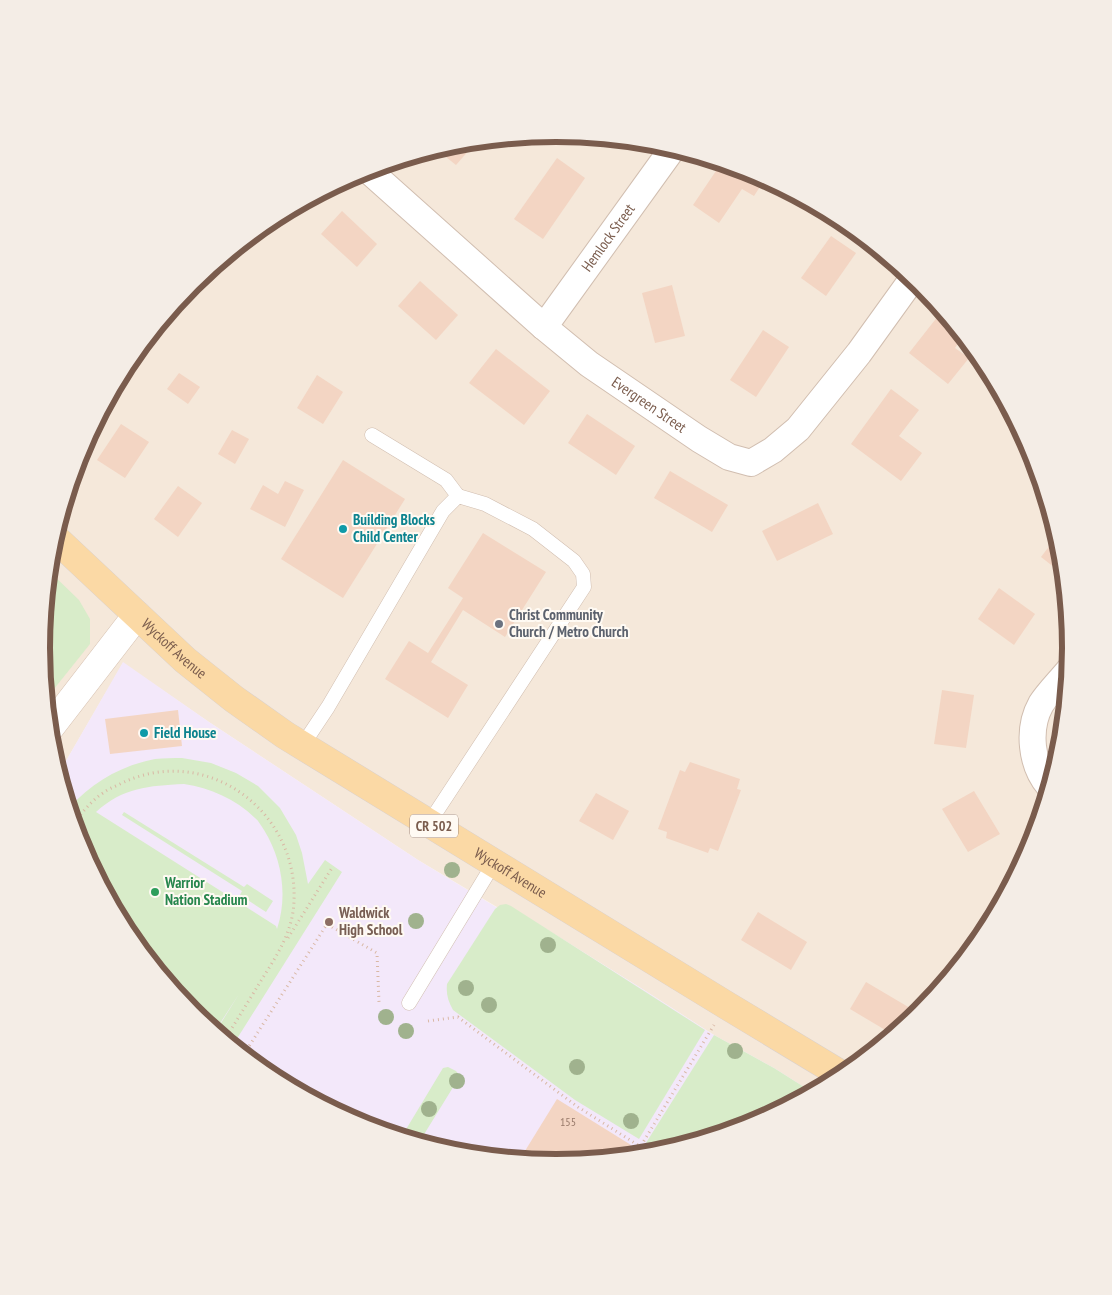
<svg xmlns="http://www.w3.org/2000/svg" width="1112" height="1295" font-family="'PT Sans Narrow',sans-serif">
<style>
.residential{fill:#f5e8da}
.education{fill:#f3e8fa}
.green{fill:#d8ecc9;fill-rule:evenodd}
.building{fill:#f3d5c3}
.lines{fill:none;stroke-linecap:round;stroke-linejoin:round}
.lane-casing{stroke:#d1beb0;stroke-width:15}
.street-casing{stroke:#d1beb0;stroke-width:28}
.secondary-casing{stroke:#d6c0b0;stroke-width:29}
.primary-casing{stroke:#dad1cd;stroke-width:29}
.path{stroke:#d9b8a5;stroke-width:3;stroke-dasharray:1 4;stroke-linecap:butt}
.lane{stroke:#fff;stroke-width:14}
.street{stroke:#fff;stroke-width:26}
.secondary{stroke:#fff;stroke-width:28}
.primary{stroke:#fbd9a5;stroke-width:28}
.tree{fill:#a0b28e}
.culture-dot{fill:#0f9aa8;stroke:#fffaf3;stroke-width:2}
.worship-dot{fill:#6b7280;stroke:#fffaf3;stroke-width:2}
.leisure-dot{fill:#2e9e5b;stroke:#fffaf3;stroke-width:2}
.education-dot{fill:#8d6e63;stroke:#fffaf3;stroke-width:2}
.labels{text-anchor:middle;stroke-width:4;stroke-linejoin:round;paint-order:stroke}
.number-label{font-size:12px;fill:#987a6a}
.shield{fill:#fffaf3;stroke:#a28b7f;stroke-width:1}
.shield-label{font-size:14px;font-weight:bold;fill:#7a5c4d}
.street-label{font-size:15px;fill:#7a5c4d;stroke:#fffaf3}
.culture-label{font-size:15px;font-weight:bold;fill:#0d838f;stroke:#fffaf3;text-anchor:start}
.worship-label{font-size:15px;font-weight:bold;fill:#5b616d;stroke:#fffaf3;text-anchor:start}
.leisure-label{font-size:15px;font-weight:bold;fill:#27864d;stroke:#fffaf3;text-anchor:start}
.education-label{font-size:15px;font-weight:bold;fill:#785e54;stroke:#fffaf3;text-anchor:start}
.rim{fill:none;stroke:#7a5c4d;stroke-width:6}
</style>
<rect width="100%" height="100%" fill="#fdf6ec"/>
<path class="residential" d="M556 133 657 143 753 172 842 220 920 284 984 362 1032 451 1061 547 1071 648 1061 748 1031 845 984 934 920 1012 842 1076 812 1092 774 1068 714 1035 644 990 519 912 502 910 418 860 209 722 123 663 59 773 51 748 41 647 51 547 81 450 128 361 192 283 270 219 359 172 456 143Z"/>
<path class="education" d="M123 662 209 722 418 860 501 910 519 912 644 990 714 1035 774 1068 812 1092 753 1123 656 1152 556 1162 455 1152 359 1123 270 1075 192 1011 128 933 80 844 59 773Z"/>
<g class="green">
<path d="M49 571 79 600 90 619V644L46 699 41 647Z"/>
<path d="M182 758 211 763 236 773 258 786 280 808 296 835 302 853 308 884 325 860 342 872 233 1045 216 1031 239 994 215 1031 192 1011 128 933 80 844 69 808C93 782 120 766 155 759 164 758 173 758 182 758ZM184 784C210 788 236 799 255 818 259 821 261 826 264 830 282 859 288 896 277 929L276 926 96 812C124 787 148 786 184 784Z"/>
<path d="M124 812 244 887 247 884 273 901 266 912 240 895 242 891 122 815Z"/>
<path d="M506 904 511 906 705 1030 639 1139 575 1100 453 1010C448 1001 446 994 447 984L495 909 500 905Z"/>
<path d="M714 1035 774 1068 812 1092 753 1123 656 1152 639 1154Z"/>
<path d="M448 1067 456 1071 460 1076 423 1136 441 1148 402 1136 443 1068Z"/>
</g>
<g class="building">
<path d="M477 141 456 165 436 149 456 143Z"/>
<path d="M557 158 585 178 543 239 514 219Z"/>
<path d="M722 162 753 172 765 179 754 196 742 189 719 223 693 205Z"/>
<path d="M342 211 377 244 357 267 321 234Z"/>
<path d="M831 236 856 253 826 296 801 278Z"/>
<path d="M420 281 458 315 436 340 398 306Z"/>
<path d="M672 285 685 336 655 343 642 293Z"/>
<path d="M942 311 963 336 955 348 969 358 948 384 909 353Z"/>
<path d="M763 330 789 347 756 397 730 380Z"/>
<path d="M496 349 550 391 524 425 469 383Z"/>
<path d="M179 373 200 387 188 404 167 389Z"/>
<path d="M317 375 343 392 323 424 297 408Z"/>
<path d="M891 389 919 410 899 436 922 453 901 481 851 444Z"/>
<path d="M587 414 635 446 616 475 568 443Z"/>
<path d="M121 424 149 442 125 478 97 460Z"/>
<path d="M232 430 249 439 235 464 218 454Z"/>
<path d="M343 460 405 499 343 598 281 559Z"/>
<path d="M670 471 728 505 712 532 654 498Z"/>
<path d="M285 481 304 490 285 527 250 509 263 485 278 494Z"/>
<path d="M178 486 202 503 178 537 154 519Z"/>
<path d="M818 503 833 534 777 561 762 531Z"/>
<path d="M483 533 546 572 505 637 463 610 431 662 468 685 448 718 385 679 409 641 428 653 463 598 448 588Z"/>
<path d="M1057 536 1061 547 1064 575 1041 557Z"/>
<path d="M999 588 1035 614 1014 645 978 619Z"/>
<path d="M942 690 974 695 966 748 934 744Z"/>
<path d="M178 710 182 746 110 754 105 719Z"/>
<path d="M690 762 740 779 737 789 741 790 718 851 710 848 708 853 666 838 667 832 658 829 680 770 685 772Z"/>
<path d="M974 791 1000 834 968 852 942 809Z"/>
<path d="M596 793 629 811 613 840 579 821Z"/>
<path d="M758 912 807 942 791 970 741 940Z"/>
<path d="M866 982 910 1008 898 1030 892 1034 850 1009Z"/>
<path d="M557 1099 631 1145 625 1156 556 1162 520 1159Z"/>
</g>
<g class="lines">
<defs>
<g id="lane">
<path d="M372 435 446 480 458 496"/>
<path d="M302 746 328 707 443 511 458 496 485 504 533 529 574 561 583 574 584 587 429 823"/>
<path d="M409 1003 494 863"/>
</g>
<g id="street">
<path id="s1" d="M367 169 544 327 589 364 699 439 729 457 751 463 773 450 798 429 859 353 913 278"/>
<path id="s2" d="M544 327 673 148"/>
<path d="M1049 786C1031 765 1027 729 1041 704 1047 694 1061 680 1069 670"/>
</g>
<path id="secondary" d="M49 729 137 615"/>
<g id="primary">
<path id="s3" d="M54 537 185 660 234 699 285 735 726 1005 842 1075"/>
</g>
</defs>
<use href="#lane" class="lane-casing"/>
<use href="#street" class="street-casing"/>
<use href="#secondary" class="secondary-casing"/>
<use href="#primary" class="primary-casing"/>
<g class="path">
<path d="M74 822C83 812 91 801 103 793 108 789 114 787 120 784 204 742 298 809 294 901 293 933 275 958 259 984 248 1002 237 1020 225 1039"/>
<path d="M288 938 332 868"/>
<path d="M428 1021 458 1017 578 1107 641 1147"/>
<path d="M244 1054 327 924 377 953 379 1002"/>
<path d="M636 1154 714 1025"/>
</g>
<use href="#lane" class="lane"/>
<use href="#street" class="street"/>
<use href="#secondary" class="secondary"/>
<use href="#primary" class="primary"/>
</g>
<g class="tree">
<circle cx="452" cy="870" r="8"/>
<circle cx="416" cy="921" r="8"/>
<circle cx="548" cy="945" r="8"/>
<circle cx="466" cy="988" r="8"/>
<circle cx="489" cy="1005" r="8"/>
<circle cx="386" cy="1017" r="8"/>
<circle cx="406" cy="1031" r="8"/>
<circle cx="735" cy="1051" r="8"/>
<circle cx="577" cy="1067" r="8"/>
<circle cx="457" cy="1081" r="8"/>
<circle cx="429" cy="1109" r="8"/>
<circle cx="631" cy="1121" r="8"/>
</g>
<g class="culture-dot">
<circle cx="343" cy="529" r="5"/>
<circle cx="144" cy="733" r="5"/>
</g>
<circle class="worship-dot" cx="499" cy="624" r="5"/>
<circle class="leisure-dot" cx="155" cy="892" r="5"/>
<circle class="education-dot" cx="329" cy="922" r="5"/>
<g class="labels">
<g class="number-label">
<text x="568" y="1126">155</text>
</g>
<rect class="shield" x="410" y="814.5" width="48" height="23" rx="4"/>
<g class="shield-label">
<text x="434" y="831">CR 502</text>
</g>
<g class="street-label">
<text dy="5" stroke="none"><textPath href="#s2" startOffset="110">Hemlock Street</textPath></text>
<text dy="5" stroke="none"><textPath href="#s1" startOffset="368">Evergreen Street</textPath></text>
<text dy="5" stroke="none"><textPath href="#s3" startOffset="164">Wyckoff Avenue</textPath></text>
<text dy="5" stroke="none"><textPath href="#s3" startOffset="569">Wyckoff Avenue</textPath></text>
</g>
<g class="culture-label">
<text x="353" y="525">Building Blocks<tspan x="353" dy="17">Child Center</tspan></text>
<text x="154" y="738">Field House</text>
</g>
<g class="worship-label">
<text x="509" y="620">Christ Community<tspan x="509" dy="17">Church / Metro Church</tspan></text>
</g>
<g class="leisure-label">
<text x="165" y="888">Warrior<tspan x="165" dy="17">Nation Stadium</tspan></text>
</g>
<g class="education-label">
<text x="339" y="918">Waldwick<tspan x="339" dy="17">High School</tspan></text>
</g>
</g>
<path d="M0 0H1112V1295H0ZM50 648a506 506 0 1 1 1012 0a506 506 0 1 1-1012 0Z" fill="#f4ede6" fill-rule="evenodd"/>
<path class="rim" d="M50 648a506 506 0 1 1 1012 0a506 506 0 1 1-1012 0Z"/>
</svg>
